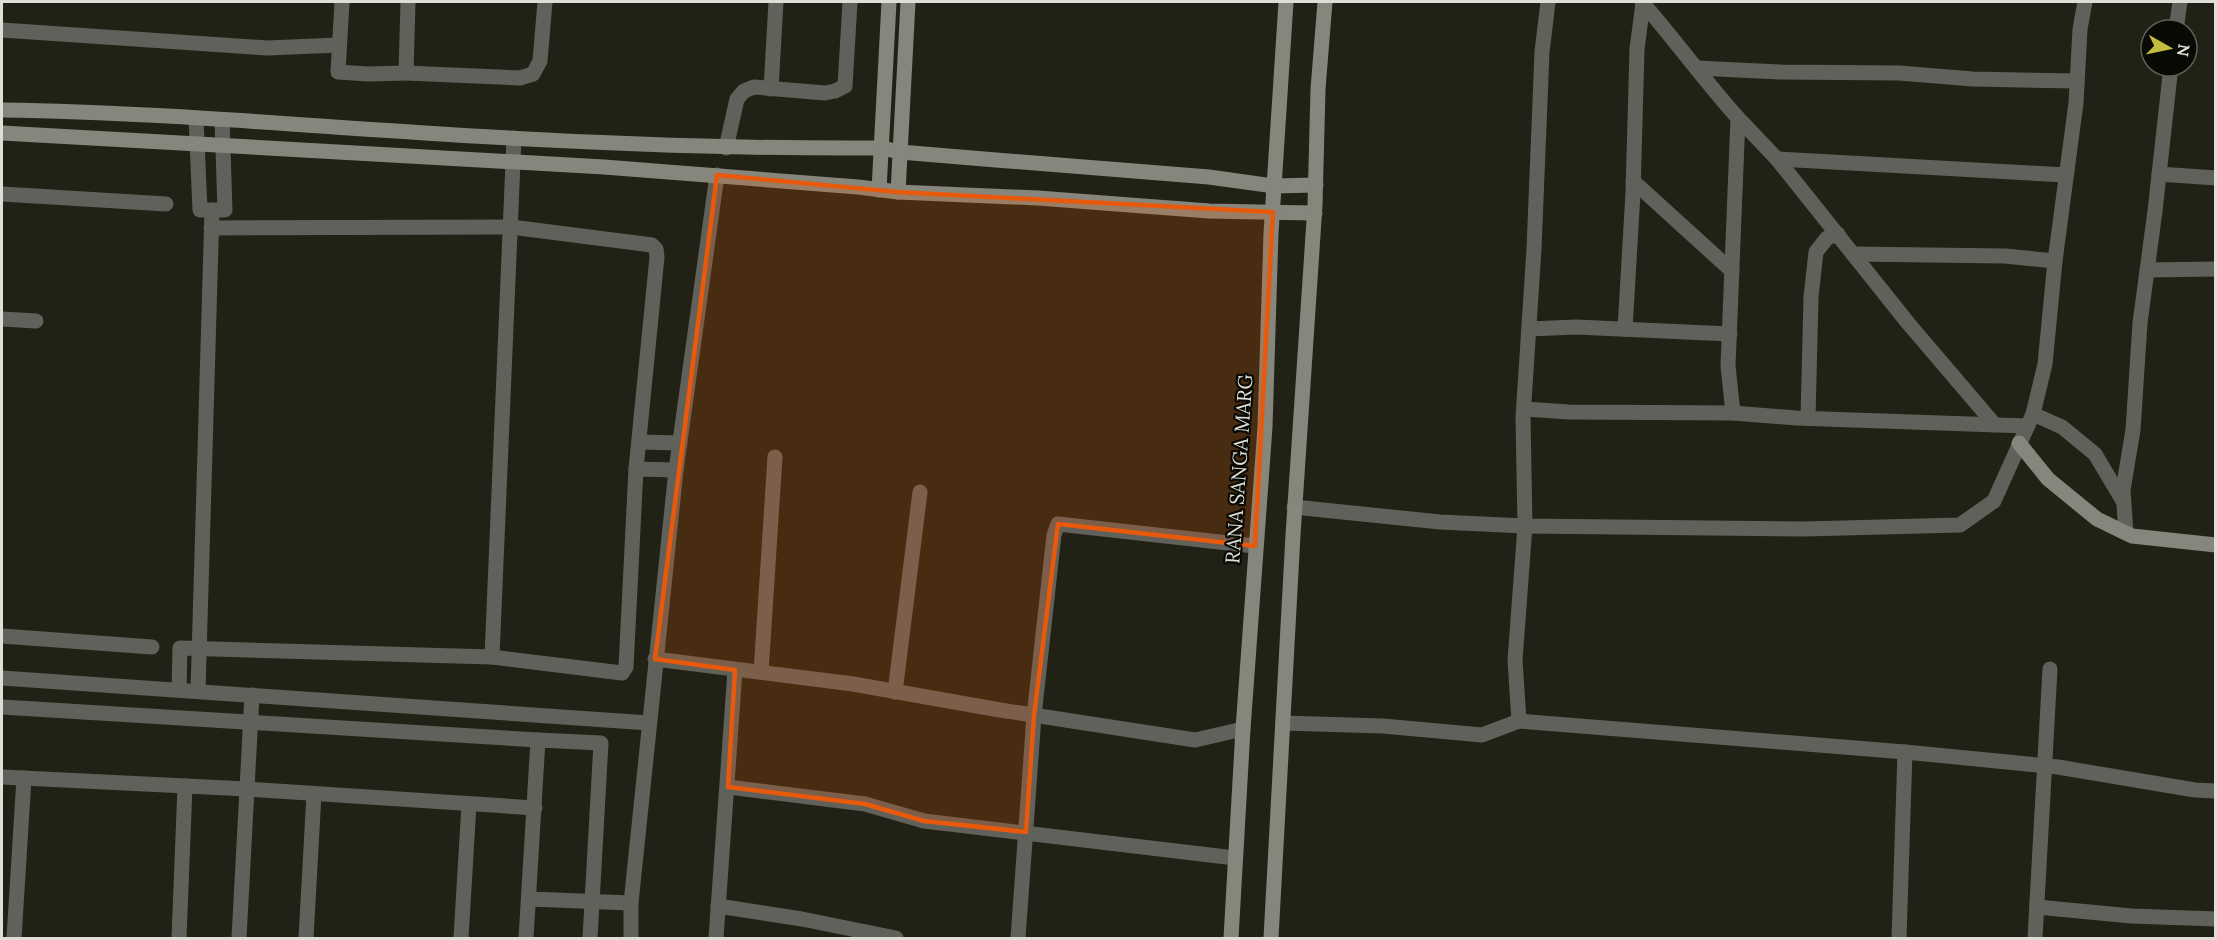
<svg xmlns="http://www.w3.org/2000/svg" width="2217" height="940" font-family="Lora,serif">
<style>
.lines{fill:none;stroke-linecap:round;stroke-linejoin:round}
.street{stroke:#61615b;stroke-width:15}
.secondary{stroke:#86867c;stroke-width:15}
.marked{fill:#e8590c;fill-opacity:0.2;stroke:#e8590c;stroke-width:4.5;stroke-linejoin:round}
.labels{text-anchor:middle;stroke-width:4.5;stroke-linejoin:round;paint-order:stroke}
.street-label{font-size:20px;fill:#deded6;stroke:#0a0a05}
</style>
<rect width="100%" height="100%" fill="#212115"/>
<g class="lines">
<g class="street">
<path d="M342 2 338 72 368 74 406 73 408 2"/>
<path d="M1548 2 1542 52 1534 249 1523 417 1525 526 1515 660 1519 721 1905 752 2058 767 2195 790 2216 791"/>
<path d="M1642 2C1675 40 1704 80 1738 118L1728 366 1733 413"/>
<path d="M2 30 267 48 339 45"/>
<path d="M2176 30 2180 2"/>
<path d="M1696 68 1781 72 1899 73 1973 79 2077 81"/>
<path d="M406 73 520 78 533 74 540 61 545 2"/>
<path d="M771 89 776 2"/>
<path d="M196 118 200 210H225L222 120"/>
<path d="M1738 118 1777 159 1908 323 1995 425"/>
<path d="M514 138 492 657 622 673 626 667 636 469 676 470"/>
<path d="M726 148 737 99 744 91 754 87 825 93 835 91 845 86 850 2"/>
<path d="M1777 159 2066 175"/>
<path d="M2159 174 2216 178"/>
<path d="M1633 181 1732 271"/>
<path d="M2 194 166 204"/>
<path d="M211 228 511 227 652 245 656 249 657 257 636 469"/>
<path d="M1853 254 2005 256 2055 261"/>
<path d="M2147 270 2216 269"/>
<path d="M2 319 36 321"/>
<path d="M1529 329 1576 327 1730 334"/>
<path d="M1625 329 1633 193 1637 49 1643 3"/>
<path d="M1524 409 1569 412 1733 413 1796 418 2027 426"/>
<path d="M2033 414 2062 427 2095 454 2123 501"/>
<path d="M1808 418 1811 297 1816 252 1827 238 1838 234"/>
<path d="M639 442 680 443"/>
<path d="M1294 507 1440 522 1525 526 1804 529 1960 525 1994 501 2033 414 2045 364 2055 261 2076 103 2080 29 2085 2"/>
<path d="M2126 533 2123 490 2133 430 2140 323 2155 211 2171 66"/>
<path d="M2 636 152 647"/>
<path d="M655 659 853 684 1000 710 1195 740 1243 729"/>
<path d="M761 672 775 457"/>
<path d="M2 678 649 723"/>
<path d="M179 690 180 648 492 657"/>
<path d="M198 691 212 210"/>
<path d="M895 692 920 492"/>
<path d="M2 707 538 740"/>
<path d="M1283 723 1383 726 1482 735 1519 721"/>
<path d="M2 777 247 789 535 808"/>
<path d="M728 787 865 804 924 821 1235 858"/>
<path d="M529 899 631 903"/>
<path d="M718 906 802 919 896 938"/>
<path d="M2037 907 2131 916 2216 919"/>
<path d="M14 938 24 778"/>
<path d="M179 938 185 786"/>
<path d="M239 938 252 695"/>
<path d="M306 938 314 794"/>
<path d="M461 938 469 804"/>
<path d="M526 938 538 740 601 743 590 938"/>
<path d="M631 938V903L676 470 717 175"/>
<path d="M716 938 735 670"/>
<path d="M1018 938 1034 716 1054 535 1058 524 1255 546"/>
<path d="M1899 938 1905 752"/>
<path d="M2035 938 2050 669"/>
</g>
<g class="secondary">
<path d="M2 110C159 112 316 127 473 136 610 144 746 149 882 148L900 152 996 160 1209 177 1274 186 1316 185"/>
<path d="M2 133 604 167 858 187 898 192 1038 198 1209 211 1315 213"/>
<path d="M879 190 889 2"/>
<path d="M898 192 908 2"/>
<path d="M2019 443 2048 479 2097 519 2132 536 2216 545"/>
<path d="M1231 938 1243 729 1265 427 1271 233 1286 2"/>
<path d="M1271 938 1293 535 1315 205 1318 89 1325 2"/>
</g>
</g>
<path class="marked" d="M717 175 898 192 1273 212 1255 546 1058 524 1034 716 1026 832 924 821 865 804 728 787 735 670 655 659Z"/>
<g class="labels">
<g class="street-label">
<text transform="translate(1239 469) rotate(-86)" y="7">RANA SANGA MARG</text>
</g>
</g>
<rect width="2217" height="940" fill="none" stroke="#deded6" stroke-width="6"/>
<g transform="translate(2169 48) rotate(99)"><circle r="28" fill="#0a0a05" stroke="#5f5f59" stroke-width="1.5"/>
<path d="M0-4.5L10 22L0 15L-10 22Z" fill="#c2bd3f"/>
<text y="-9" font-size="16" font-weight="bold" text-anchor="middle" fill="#deded6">N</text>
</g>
</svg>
